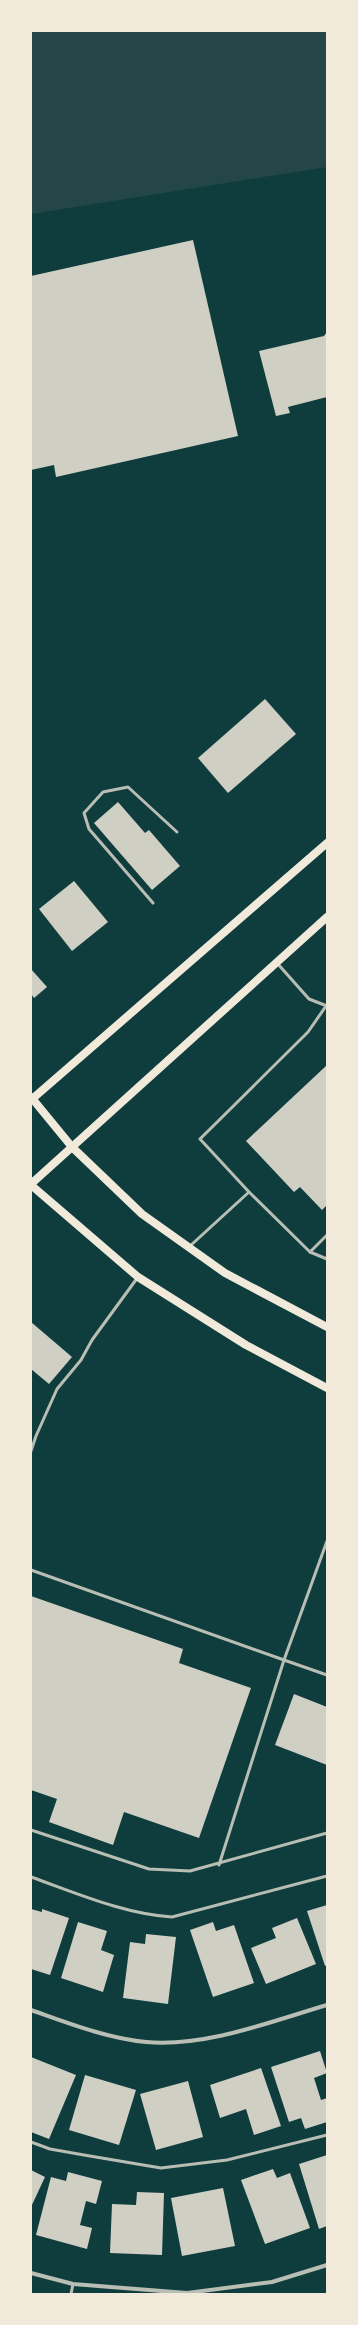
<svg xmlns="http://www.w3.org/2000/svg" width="358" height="2325" font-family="Barlow,sans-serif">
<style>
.green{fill:#244646}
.building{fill:#cfcfc3}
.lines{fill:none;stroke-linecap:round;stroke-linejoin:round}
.service{stroke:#b8beb3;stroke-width:3}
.minor{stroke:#b8beb3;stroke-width:4}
.secondary{stroke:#f1e9da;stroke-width:8}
</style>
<rect width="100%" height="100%" fill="#0f3d3e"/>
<path class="green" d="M31 31H327V167L31 214Z"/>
<g class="building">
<path d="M193 240 238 436 56 477 54 465 31 470V276Z"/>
<path d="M327 332V397L288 407 290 413 276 416 259 351 324 336Z"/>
<path d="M265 699 296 734 228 793 198 758Z"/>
<path d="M118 802 145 833 149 830 180 866 152 890 94 823Z"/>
<path d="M74 881 108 922 72 951 39 909Z"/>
<path d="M31 969 47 987 34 998 31 994Z"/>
<path d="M327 1065V1205L322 1210 300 1187 294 1192 246 1141Z"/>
<path d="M31 1322 72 1357 49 1384 31 1369Z"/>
<path d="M31 1596 183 1649 179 1663 251 1688 199 1838 124 1812 113 1845 49 1822 57 1799 31 1790Z"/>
<path d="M294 1694 327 1707V1765L275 1745Z"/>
<path d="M327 1905V1965L325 1966 307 1911Z"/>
<path d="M31 1909 42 1912V1909L69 1918 50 1975 31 1969Z"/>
<path d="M297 1918 316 1964 266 1984 251 1948 276 1938 272 1928Z"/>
<path d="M78 1922 107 1931 101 1950 114 1955 103 1992 61 1978Z"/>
<path d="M213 1922 216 1931 234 1925 254 1983 213 1997 190 1930Z"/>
<path d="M146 1934 176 1937 168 2004 123 1998 130 1942 145 1944Z"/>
<path d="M320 2051 327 2073 314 2078 321 2100 327 2098V2122L305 2129 301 2118 289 2122 271 2067Z"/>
<path d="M31 2057 76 2075 49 2139 31 2132Z"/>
<path d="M261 2068 281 2126 254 2135 246 2109 220 2118 210 2085Z"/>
<path d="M85 2075 136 2090 119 2145 69 2130Z"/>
<path d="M188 2081 203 2137 156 2150 140 2094Z"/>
<path d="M327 2155V2226L319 2229 299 2164Z"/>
<path d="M273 2169 277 2178 290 2173 310 2228 265 2244 241 2180Z"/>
<path d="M31 2170 45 2177 31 2207Z"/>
<path d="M68 2172 102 2181 96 2204 86 2201 80 2225 92 2228 87 2249 36 2235 51 2177 66 2181Z"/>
<path d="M223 2188 235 2246 182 2256 171 2198Z"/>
<path d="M137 2192 164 2193 162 2255 110 2253 112 2204 136 2205Z"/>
</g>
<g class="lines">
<g class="service">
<path d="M153 903 89 829 84 813 103 792 128 787 177 832"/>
<path d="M277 963 309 999 327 1006"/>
<path d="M326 1006 308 1032 200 1139 249 1192 310 1252 327 1259"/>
<path d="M190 1246 249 1192"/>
<path d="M310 1252 327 1235"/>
<path d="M31 1451 36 1436 57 1389 81 1360 92 1340 138 1277"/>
<path d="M31 1570 284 1660 327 1541"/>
<path d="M31 1830 149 1869 190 1871 327 1833"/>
<path d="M219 1865 284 1660 327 1675"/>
<path d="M31 1877C76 1893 124 1914 172 1917L327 1876"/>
<path d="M31 2142 50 2149 84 2155 161 2168 227 2160 327 2135"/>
<path d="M71 2294 73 2284"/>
</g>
<g class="minor">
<path d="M31 2010C68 2023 106 2038 146 2042 207 2047 269 2022 327 2005"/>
<path d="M31 2273 73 2284 187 2293 272 2282 327 2265"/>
</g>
<g class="secondary">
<path d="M31 1097 72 1147 142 1214 225 1273 327 1327"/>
<path d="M31 1100 327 843"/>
<path d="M31 1184 327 917"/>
<path d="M31 1185 138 1277 246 1345 327 1388"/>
</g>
</g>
<rect width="358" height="2325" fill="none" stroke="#f1e9da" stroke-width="64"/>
</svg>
